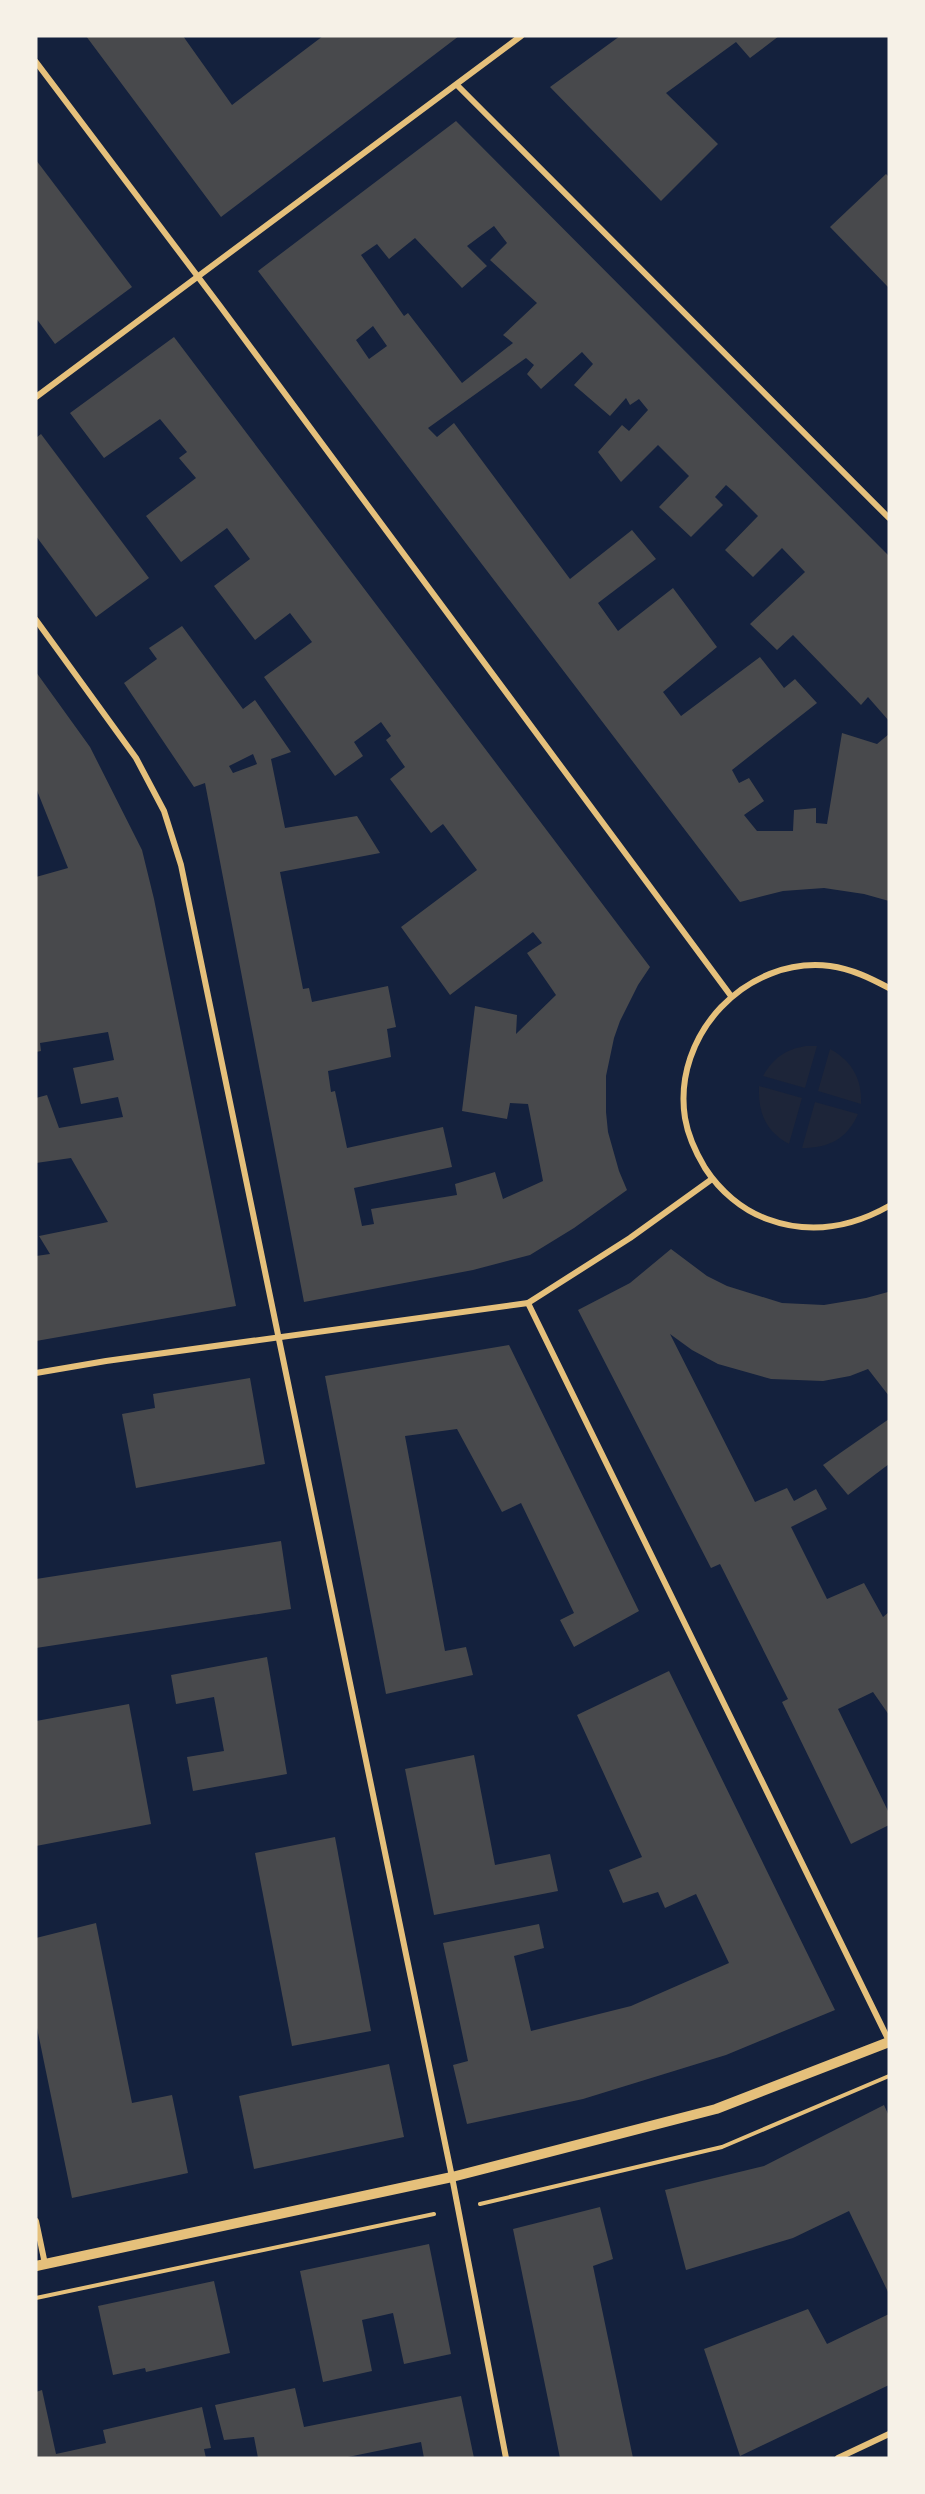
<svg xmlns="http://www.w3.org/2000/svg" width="925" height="2494" font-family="Commissioner,sans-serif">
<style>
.green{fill:#1d2539}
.building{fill:#48494c;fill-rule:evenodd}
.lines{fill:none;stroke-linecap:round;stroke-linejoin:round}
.path{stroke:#e5c07b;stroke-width:4}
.minor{stroke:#e5c07b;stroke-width:6}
.tertiary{stroke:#e5c07b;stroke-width:10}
</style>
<rect width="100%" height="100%" fill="#14213d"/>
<g class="green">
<path d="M806 1046H817L805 1088 763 1076C773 1058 786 1049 806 1046Z"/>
<path d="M830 1049C852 1061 862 1079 861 1104L818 1091Z"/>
<path d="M759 1086 802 1098 789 1144C765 1131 758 1112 759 1086Z"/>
<path d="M815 1102 858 1114C847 1139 829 1148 802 1148Z"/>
</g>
<g class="building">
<path d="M86 36H183L232 105 323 36H459L221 217Z"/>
<path d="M620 36H779L750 58 736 42 666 93 718 144 661 201 550 87Z"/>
<path d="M456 121 889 556V721L868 697 861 705 793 635 777 650 750 624 805 572 782 548 753 577 725 550 758 516 734 492 726 485 715 497 723 505 691 537 659 507 689 476 658 445 621 482 598 452 622 425 629 431 648 410 639 399 630 405 626 398 610 416 574 385 593 364 582 352 541 389 527 374 534 365 526 358 428 428 437 437 454 423 570 579 632 530 656 559 598 603 618 631 673 588 717 647 663 692 681 716 760 657 784 688 795 679 817 703 732 770 739 783 749 778 764 801 744 815 757 831H793L794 810 816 808V823L827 824 842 733 877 744 889 734V901L864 894 824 888 783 891 740 902 258 271ZM494 226 507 243 490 260 537 303 503 335 513 343 462 383 408 313 404 316 361 255 377 244 389 259 415 238 462 288 487 266 467 246ZM373 326 387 346 369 359 356 340Z"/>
<path d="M36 160 132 287 55 344 36 318Z"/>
<path d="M886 174 889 177V288L830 227Z"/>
<path d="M174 337 650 967 638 985 620 1021 614 1038 606 1076V1112L608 1132 619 1171 627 1190 574 1228 530 1255 473 1270 304 1302 205 783 194 787 124 683 157 659 149 648 182 626 243 709 255 700 291 752 271 759 285 828 357 816 380 853 280 872 303 989 309 988 312 1002 388 986 396 1027 387 1029 391 1057 328 1071 331 1092 335 1091 347 1148 443 1127 452 1167 354 1188 362 1226 374 1224 371 1209 457 1195 455 1184 495 1172 503 1199 543 1181 528 1104 510 1103 507 1119 462 1111 475 1006 517 1015 516 1034 556 995 527 953 542 943 533 932 450 995 401 927 477 870 443 824 431 833 390 779 405 767 386 740 391 736 381 722 354 742 363 756 335 776 264 677 312 642 290 613 255 640 214 586 250 559 227 528 181 562 146 516 196 478 179 458 187 452 160 419 104 458 70 413ZM253 754 257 764 233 773 229 766Z"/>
<path d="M41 434 149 578 96 617 36 536V438Z"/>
<path d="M36 672 90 747 142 850 154 899 236 1306 36 1341V1256L50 1254 39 1236 108 1222 71 1158 36 1163V1098L47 1095 59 1128 123 1117 118 1097 81 1104 73 1068 114 1060 108 1032 40 1043 41 1051 36 1052V877L68 868 36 788Z"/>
<path d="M671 1249 707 1276 727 1286 782 1303 824 1305 866 1298 888 1292 889 1294V1396L868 1369 850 1376 823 1381 771 1379 718 1364 692 1350 670 1334 755 1502 787 1488 794 1501 816 1489 827 1509 791 1527 827 1599 864 1583 883 1617 889 1612V1715L873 1692 838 1709 889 1813V1825L851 1844 782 1702 788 1699 720 1564 711 1568 578 1310 630 1283Z"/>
<path d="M509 1345 639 1611 574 1647 560 1620 574 1613 521 1503 502 1512 457 1429 405 1436 445 1651 466 1647 473 1675 386 1694 325 1376Z"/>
<path d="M250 1378 265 1464 136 1488 122 1414 155 1408 153 1394Z"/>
<path d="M889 1419V1464L848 1495 823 1465Z"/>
<path d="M281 1541 291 1609 36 1648V1579Z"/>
<path d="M267 1657 287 1774 193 1791 187 1757 224 1751 214 1697 176 1704 171 1675Z"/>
<path d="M669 1671 835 2010 726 2055 583 2099 467 2124 453 2065 468 2061 443 1943 539 1924 544 1948 514 1956 531 2031 631 2006 729 1963 696 1894 665 1908 658 1892 623 1903 609 1870 642 1857 577 1715Z"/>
<path d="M129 1704 151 1824 36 1846V1721Z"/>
<path d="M474 1755 495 1865 550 1854 558 1891 434 1915 405 1769Z"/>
<path d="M335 1837 371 2031 292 2046 255 1853Z"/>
<path d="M96 1923 132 2103 172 2095 188 2173 72 2198 36 2023V1938Z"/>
<path d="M389 2064 404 2137 254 2169 239 2096Z"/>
<path d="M884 2105 889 2116V2294L849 2211 793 2238 686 2270 665 2190 764 2166Z"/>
<path d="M600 2207 613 2259 593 2266 633 2458H560L513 2229Z"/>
<path d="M429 2244 451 2354 404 2364 393 2313 362 2320 372 2371 323 2382 300 2271Z"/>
<path d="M214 2281 230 2353 146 2372 145 2368 113 2375 98 2306Z"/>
<path d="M808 2309 827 2344 889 2314V2385L740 2456 704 2349Z"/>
<path d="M295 2388 304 2427 461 2396 474 2458H424L421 2442 343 2458H258L254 2437 224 2440 215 2405Z"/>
<path d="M42 2390 56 2454 106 2443 103 2430 202 2407 211 2448 204 2449 206 2458H36V2392Z"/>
</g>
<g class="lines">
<g class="path">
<path d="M480 2204 722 2147 889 2076"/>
<path d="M36 2298 434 2214"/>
</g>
<g class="minor">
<path d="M36 62 220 306 731 996"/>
<path d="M457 85 889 518"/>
<path d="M36 397 521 36"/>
<path d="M36 620 136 758 164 811 181 865 452 2177 506 2458"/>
<path d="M889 988C870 978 852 969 830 966 746 956 672 1035 685 1118 688 1136 696 1153 705 1168 720 1191 742 1210 767 1219 810 1235 850 1228 889 1206"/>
<path d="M528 1303 889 2041"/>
<path d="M36 1373 106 1361 528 1303 630 1238 712 1179"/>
<path d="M36 2221 45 2264"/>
<path d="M838 2458 889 2434"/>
</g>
<path class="tertiary" d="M36 2266 452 2177 716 2109 889 2042"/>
</g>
<rect width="925" height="2494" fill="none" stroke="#f6f1e7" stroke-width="75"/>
</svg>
